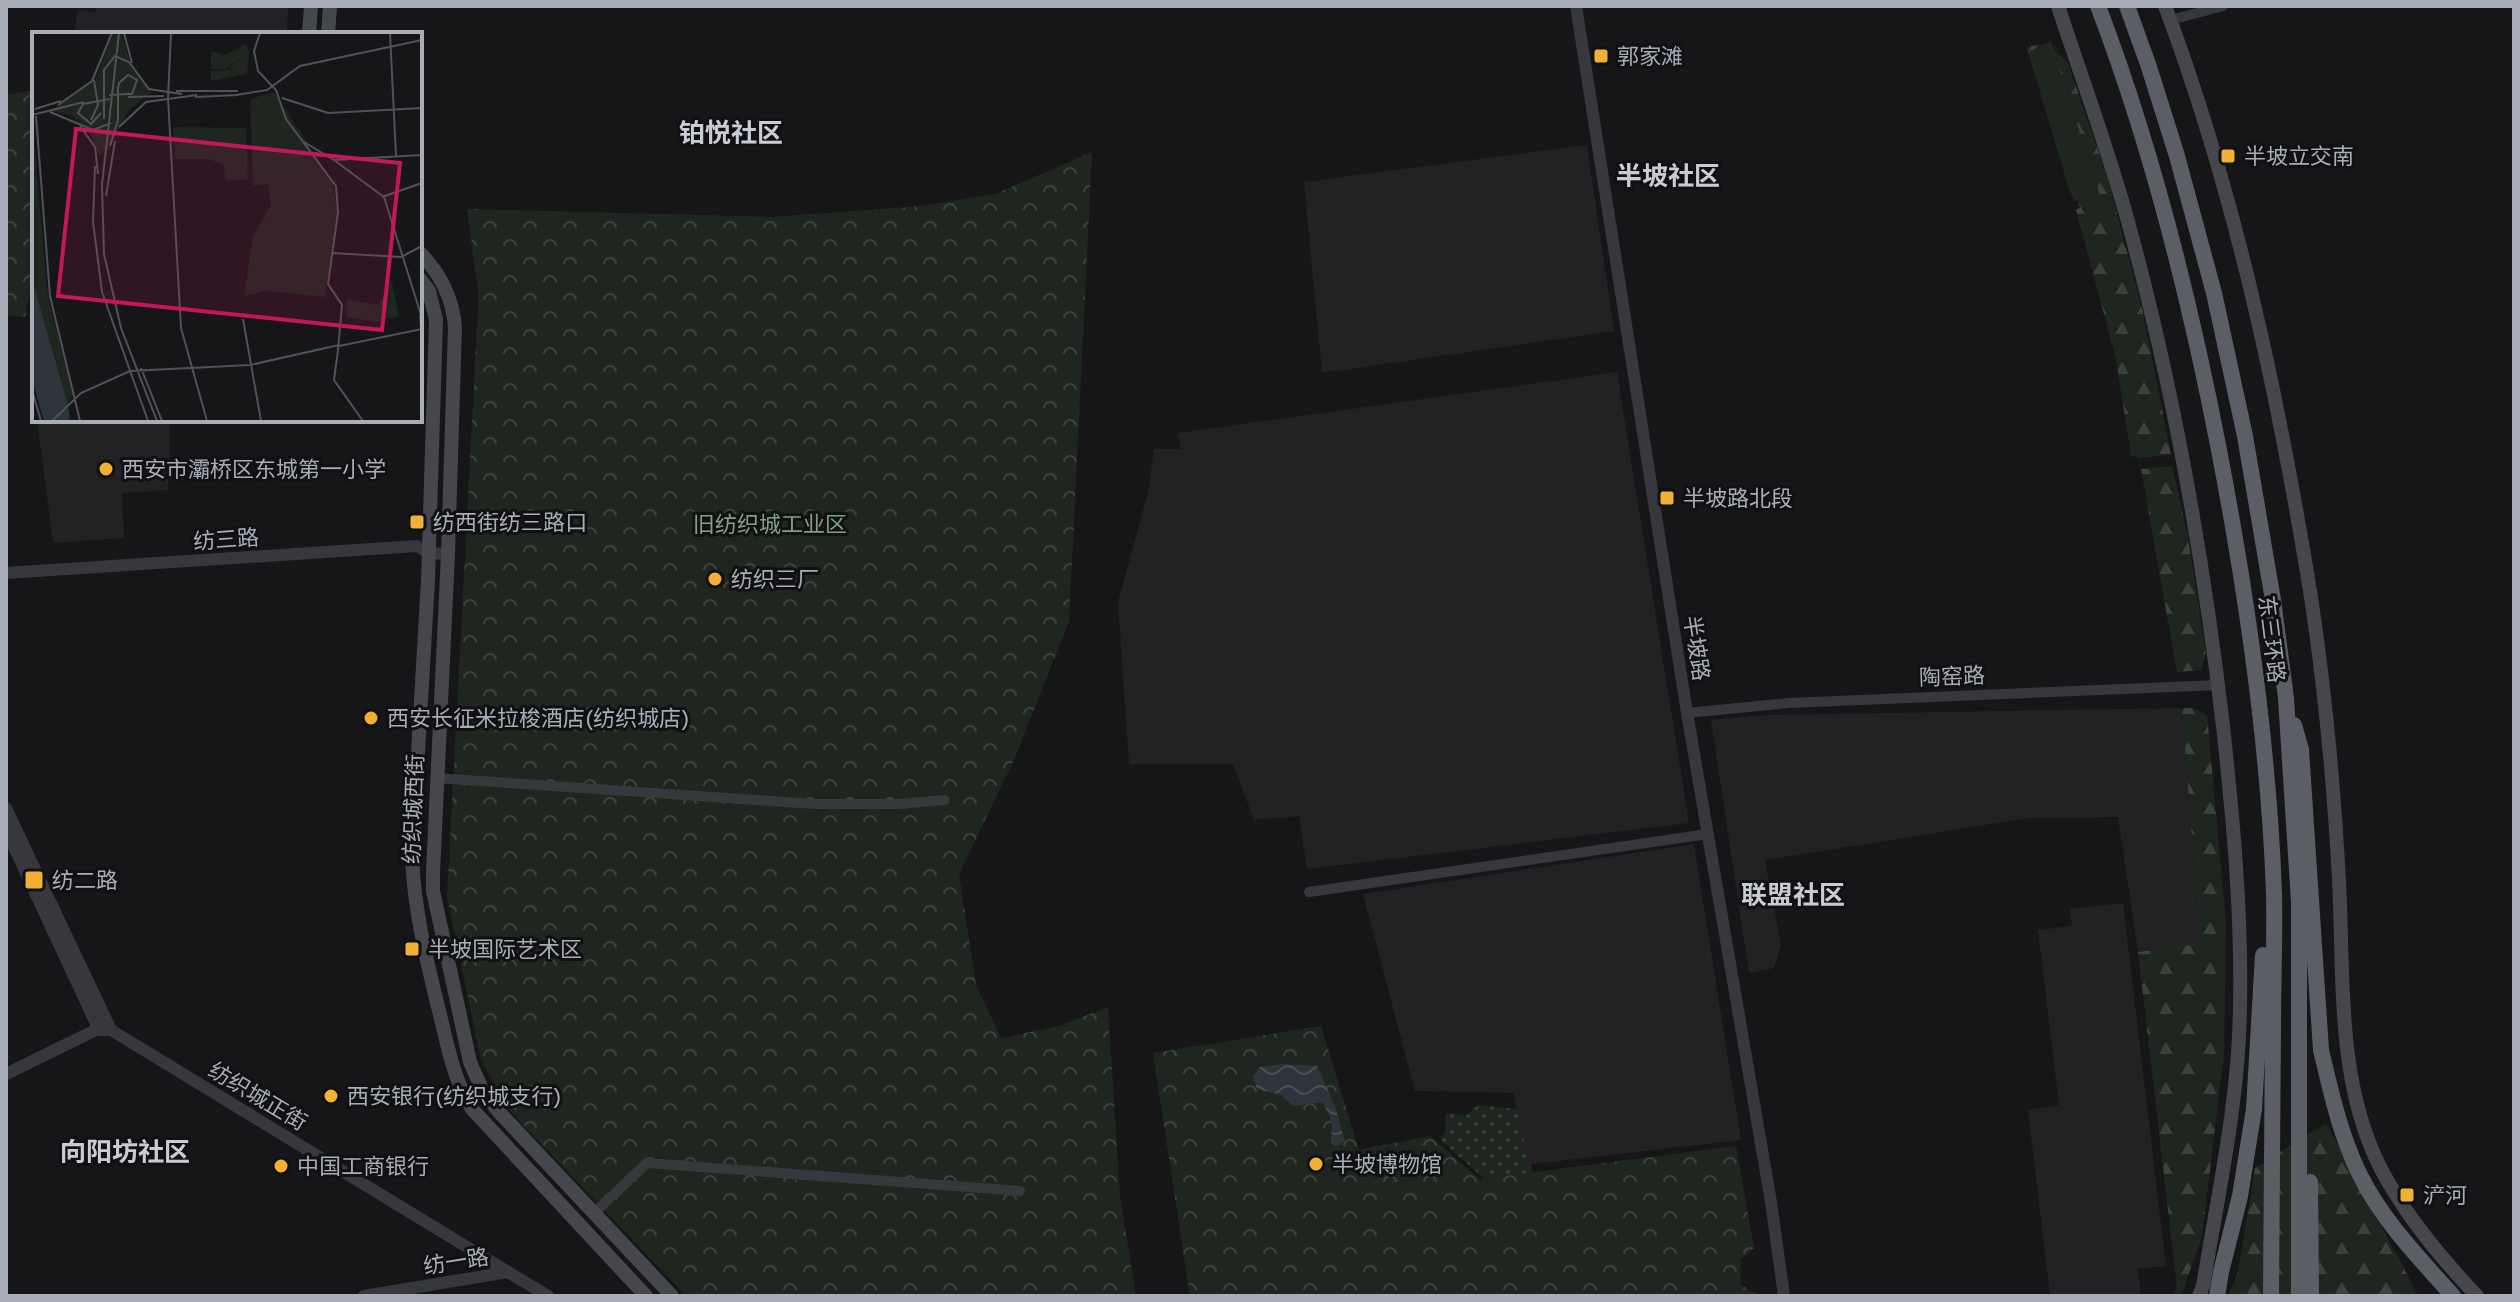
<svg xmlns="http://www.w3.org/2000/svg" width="2520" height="1302" font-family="'Golos Text','Noto Sans SC',sans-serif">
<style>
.built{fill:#222225}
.grass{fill:url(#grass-dots)}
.forest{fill:url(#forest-firs)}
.park{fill:url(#park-crowns)}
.garden{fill:#1e261f}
.water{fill:url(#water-waves)}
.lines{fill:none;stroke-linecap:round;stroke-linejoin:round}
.minor{stroke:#37383d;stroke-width:10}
.tertiary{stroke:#37383d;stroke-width:12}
.secondary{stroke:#45474d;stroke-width:14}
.trunk{stroke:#5b5e65;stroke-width:16}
.trunk-bridge{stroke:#5b5e65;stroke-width:16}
.poi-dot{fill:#f2b134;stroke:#111113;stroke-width:3}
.labels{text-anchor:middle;stroke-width:6;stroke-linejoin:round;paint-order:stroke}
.poi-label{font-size:22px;fill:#a8adb8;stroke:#111113;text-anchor:start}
.park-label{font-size:22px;fill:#7fa381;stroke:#111113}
.street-label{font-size:22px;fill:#a8adb8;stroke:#111113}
.quarter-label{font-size:26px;font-weight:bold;fill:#c9ccd4;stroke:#111113}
.inset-road{fill:none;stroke:#505258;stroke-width:2}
.view{fill:#c2185b;fill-opacity:0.15;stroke:#c2185b;stroke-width:4}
.inset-edge{fill:none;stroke:#a8adb8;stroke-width:4}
</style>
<defs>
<pattern id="grass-dots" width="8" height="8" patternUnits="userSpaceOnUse" patternTransform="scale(2)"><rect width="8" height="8" fill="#1e261f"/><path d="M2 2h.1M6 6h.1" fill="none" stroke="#3c433d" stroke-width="1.8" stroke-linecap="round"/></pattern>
<pattern id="forest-firs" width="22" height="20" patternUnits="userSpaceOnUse" patternTransform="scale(2)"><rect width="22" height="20" fill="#1e261f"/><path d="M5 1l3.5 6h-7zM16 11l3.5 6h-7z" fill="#3c433d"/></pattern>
<pattern id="park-crowns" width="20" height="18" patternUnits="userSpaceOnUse" patternTransform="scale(2)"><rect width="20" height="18" fill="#1e261f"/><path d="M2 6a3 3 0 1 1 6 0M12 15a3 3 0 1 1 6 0" fill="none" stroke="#3c433d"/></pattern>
<pattern id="water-waves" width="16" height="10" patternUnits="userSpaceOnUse" patternTransform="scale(2)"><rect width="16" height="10" fill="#2c353c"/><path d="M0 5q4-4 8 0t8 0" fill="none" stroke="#485056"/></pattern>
</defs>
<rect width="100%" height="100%" fill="#161618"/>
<g class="built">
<path d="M96 6H288L287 34H74L78 10 95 12Z"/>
<path d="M1587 145 1614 331 1322 373 1304 182Z"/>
<path d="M1617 372 1689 823 1307 869 1299 816 1254 820 1233 764H1129L1118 602 1148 492 1154 449H1181L1178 433Z"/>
<path d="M37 420H170L168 490 122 493 124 538 53 543Z"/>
<path d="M2182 708 2200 945 2138 952 2118 817 2029 818 1765 860 1781 945 1774 968 1749 973 1711 720 1768 715Z"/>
<path d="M1694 844 1741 1140 1524 1165 1514 1093 1415 1091 1363 894Z"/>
<path d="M2123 903 2166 1266 2138 1269 2141 1296H2050L2028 1110 2059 1105 2038 930 2072 926 2070 909Z"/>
</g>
<path class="grass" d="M1478 1105 1516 1109 1533 1173 1483 1178 1440 1139 1446 1130 1445 1113 1467 1115Z"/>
<g class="forest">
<path d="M2043 44 2053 49 2068 63 2107 176 2143 312 2171 455 2138 458 2137 456 2131 457 2116 359 2076 210 2080 208 2026 47Z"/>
<path d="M2172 466 2187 531 2206 655 2201 670 2177 672 2141 469Z"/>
<path d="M2182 708H2193L2207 715 2226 923 2224 1053 2202 1237 2181 1296H2173L2177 1287 2138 952 2200 944Z"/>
<path d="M2326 1123 2417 1293 2422 1296H2228L2238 1272 2255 1168Z"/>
</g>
<g class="park">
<path d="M34 90V273L25 317 6 316V95Z"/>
<path d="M1092 152 1069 622 1014 760 959 874 976 985 1001 1038 1059 1026 1108 1007 1120 1196 1136 1296H686L508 1109 481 1060 447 897 478 309V290L467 209 772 217 922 206 995 194Z"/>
<path d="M1321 1026 1359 1150 1430 1136 1479 1179 1736 1146 1754 1248 1740 1260 1741 1285 1761 1296H1190L1153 1053Z"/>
</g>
<path class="garden" d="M2051 41 2100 196 2074 201 2069 189 2028 52Z"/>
<path class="water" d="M1283 1064 1317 1066 1335 1106 1345 1141 1336 1146 1331 1144 1332 1123 1323 1102 1293 1106 1281 1095 1257 1089 1253 1077 1259 1067Z"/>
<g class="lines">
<g class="minor">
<path d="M2171 20 2223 6"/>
<path d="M1687 713 1789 703 2218 685"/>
<path d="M436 778 815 804H899L945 800"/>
<path d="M1309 892 1708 834"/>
<path d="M595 1212 647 1163 1020 1191"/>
</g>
<g class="tertiary">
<path d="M1576 6 1687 713 1771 1202 1784 1296"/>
<path d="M6 573 417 546 428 553 448 554"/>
<path d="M6 808 111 1030"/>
<path d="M6 830 99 1030"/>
<path d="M99 1030H111L508 1272"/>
<path d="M6 1074 104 1026"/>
<path d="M364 1296 508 1272 548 1296"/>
</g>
<g class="secondary">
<path d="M2058 6C2081 76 2107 146 2127 218 2173 385 2203 554 2223 726 2233 819 2242 913 2240 1007 2239 1101 2218 1194 2203 1286L2199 1296"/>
<path d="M2165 6C2236 195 2279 399 2311 597 2325 690 2334 786 2339 880 2344 975 2336 1080 2380 1167 2404 1214 2441 1258 2477 1296"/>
<path d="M309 34 311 6"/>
<path d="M328 34 330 6"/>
<path d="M420 253C440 273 453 299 455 327L448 554 433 872V891L470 1062 482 1089 499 1112 672 1296"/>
<path d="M420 279 429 291 436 320 428 580 412 856C414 911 427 962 440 1015 448 1047 454 1081 472 1109L646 1296"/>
</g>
<g class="trunk">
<path d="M2098 6C2153 150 2190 300 2219 450 2247 596 2269 745 2274 894 2275 938 2273 982 2273 1026 2272 1116 2272 1206 2271 1296"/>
<path d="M2127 6 2148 64 2177 156 2214 293 2245 436 2273 600 2286 698 2299 902V1296"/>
<path d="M2294 725 2301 750 2321 1050"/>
<path d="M2310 1182 2311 1296"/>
<path d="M2217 1296 2221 1272 2240 1196 2254 1109 2263 955"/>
</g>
<path class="trunk-bridge" d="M2321 1050C2331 1092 2340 1134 2359 1173 2381 1219 2420 1259 2453 1296"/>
</g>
<g class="poi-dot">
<rect x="1593" y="48" width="16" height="16" rx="4"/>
<rect x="2220" y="148" width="16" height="16" rx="4"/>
<circle cx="106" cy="469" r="8"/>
<rect x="1659" y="490" width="16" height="16" rx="4"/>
<rect x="409" y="514" width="16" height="16" rx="4"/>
<circle cx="715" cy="579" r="8"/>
<circle cx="371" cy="718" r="8"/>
<rect x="24" y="870" width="20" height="20" rx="4"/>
<rect x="404" y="941" width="16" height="16" rx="4"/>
<circle cx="331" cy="1096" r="8"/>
<circle cx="1316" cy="1164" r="8"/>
<circle cx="281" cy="1166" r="8"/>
<rect x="2399" y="1187" width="16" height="16" rx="4"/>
</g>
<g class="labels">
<g class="poi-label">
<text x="1617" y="64">郭家滩</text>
<text x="2244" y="164">半坡立交南</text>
<text x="122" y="477">西安市灞桥区东城第一小学</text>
<text x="1683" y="506">半坡路北段</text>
<text x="433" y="530">纺西街纺三路口</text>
<text x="731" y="587">纺织三厂</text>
<text x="387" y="726">西安长征米拉梭酒店(纺织城店)</text>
<text x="52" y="888">纺二路</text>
<text x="428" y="957">半坡国际艺术区</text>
<text x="347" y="1104">西安银行(纺织城支行)</text>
<text x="1332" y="1172">半坡博物馆</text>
<text x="297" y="1174">中国工商银行</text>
<text x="2423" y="1203">浐河</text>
</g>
<g class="park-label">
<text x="770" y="532">旧纺织城工业区</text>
</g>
<g class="street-label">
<text transform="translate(226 539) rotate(-4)" y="8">纺三路</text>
<text transform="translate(2272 639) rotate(83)" y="8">东三环路</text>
<text transform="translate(1697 648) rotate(81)" y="8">半坡路</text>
<text transform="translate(1952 676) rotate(-2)" y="8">陶窑路</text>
<text transform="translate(413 809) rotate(-88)" y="8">纺织城西街</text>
<text transform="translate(258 1096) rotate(31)" y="8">纺织城正街</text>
<text transform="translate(456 1261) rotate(-9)" y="8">纺一路</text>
</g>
<g class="quarter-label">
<text x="731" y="142">铂悦社区</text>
<text x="1668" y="185">半坡社区</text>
<text x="1793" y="904">联盟社区</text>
<text x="125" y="1161">向阳坊社区</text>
</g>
</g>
<g transform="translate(32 32)">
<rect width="390" height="390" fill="#161618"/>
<path d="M214 12 217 20 215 42 179 49V39L204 37 197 36 216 20 194 37H179V19L193 23Z" fill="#1e261f"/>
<path d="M81 2 90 3 100 36 120 60 97 78 76 118 66 123 57 99 41 84 19 79 64 47Z" fill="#1e261f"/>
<path d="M242 60 300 149 305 177 293 265 235 259 212 264 221 204 239 173 236 152 221 154 218 67ZM0 88 16 265 41 363 36 370 1 251ZM141 95 214 96 216 147 194 149 191 132 176 127H143ZM359 246 367 284 343 290 315 285V267L347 273Z" fill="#1e261f"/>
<path d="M0 247 36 372 38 389H12L2 354Z" fill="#2c353c"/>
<path class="inset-road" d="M87 1 70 153 72 222 89 296 125 389M92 1 100 31M139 1 136 66 149 296 175 389M228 1 222 19 226 39 244 58 254 87 304 154 306 180 296 252 310 273 306 318M358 1 364 124M144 59H206M77 63 94 62H100L105 48 96 43 87 51 86 56V88L78 114M204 63 235 58 268 34 390 8M96 65 132 64M163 65 206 63M250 66 296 81 390 76M26 73 60 49 80 1M3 77 29 69M18 80 61 98 79 91M69 81 59 92 46 81 51 72 78 67M0 83 52 70M4 84 18 264 48 389M72 87V38L83 24 97 30 117 57 150 62M59 88 66 73 62 48M48 94 63 115 66 142M87 95 114 70 165 63M272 110 302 128 390 123M302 128 352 165 390 286M63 134 61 190 70 260 116 389M74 164 83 109M350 165 390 151M300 221 369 225 390 214M388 283 390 308M211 287 229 389M307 314 390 297M306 318 302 348 331 389M109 336 130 389M0 358 9 389M20 389 49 361 98 339 218 333 307 313"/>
<path class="view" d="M44 97 368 131 350 298 26 264Z"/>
<rect width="390" height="390" class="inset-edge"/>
</g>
<rect width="2520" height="1302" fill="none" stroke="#a8adb8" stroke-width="16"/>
</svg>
